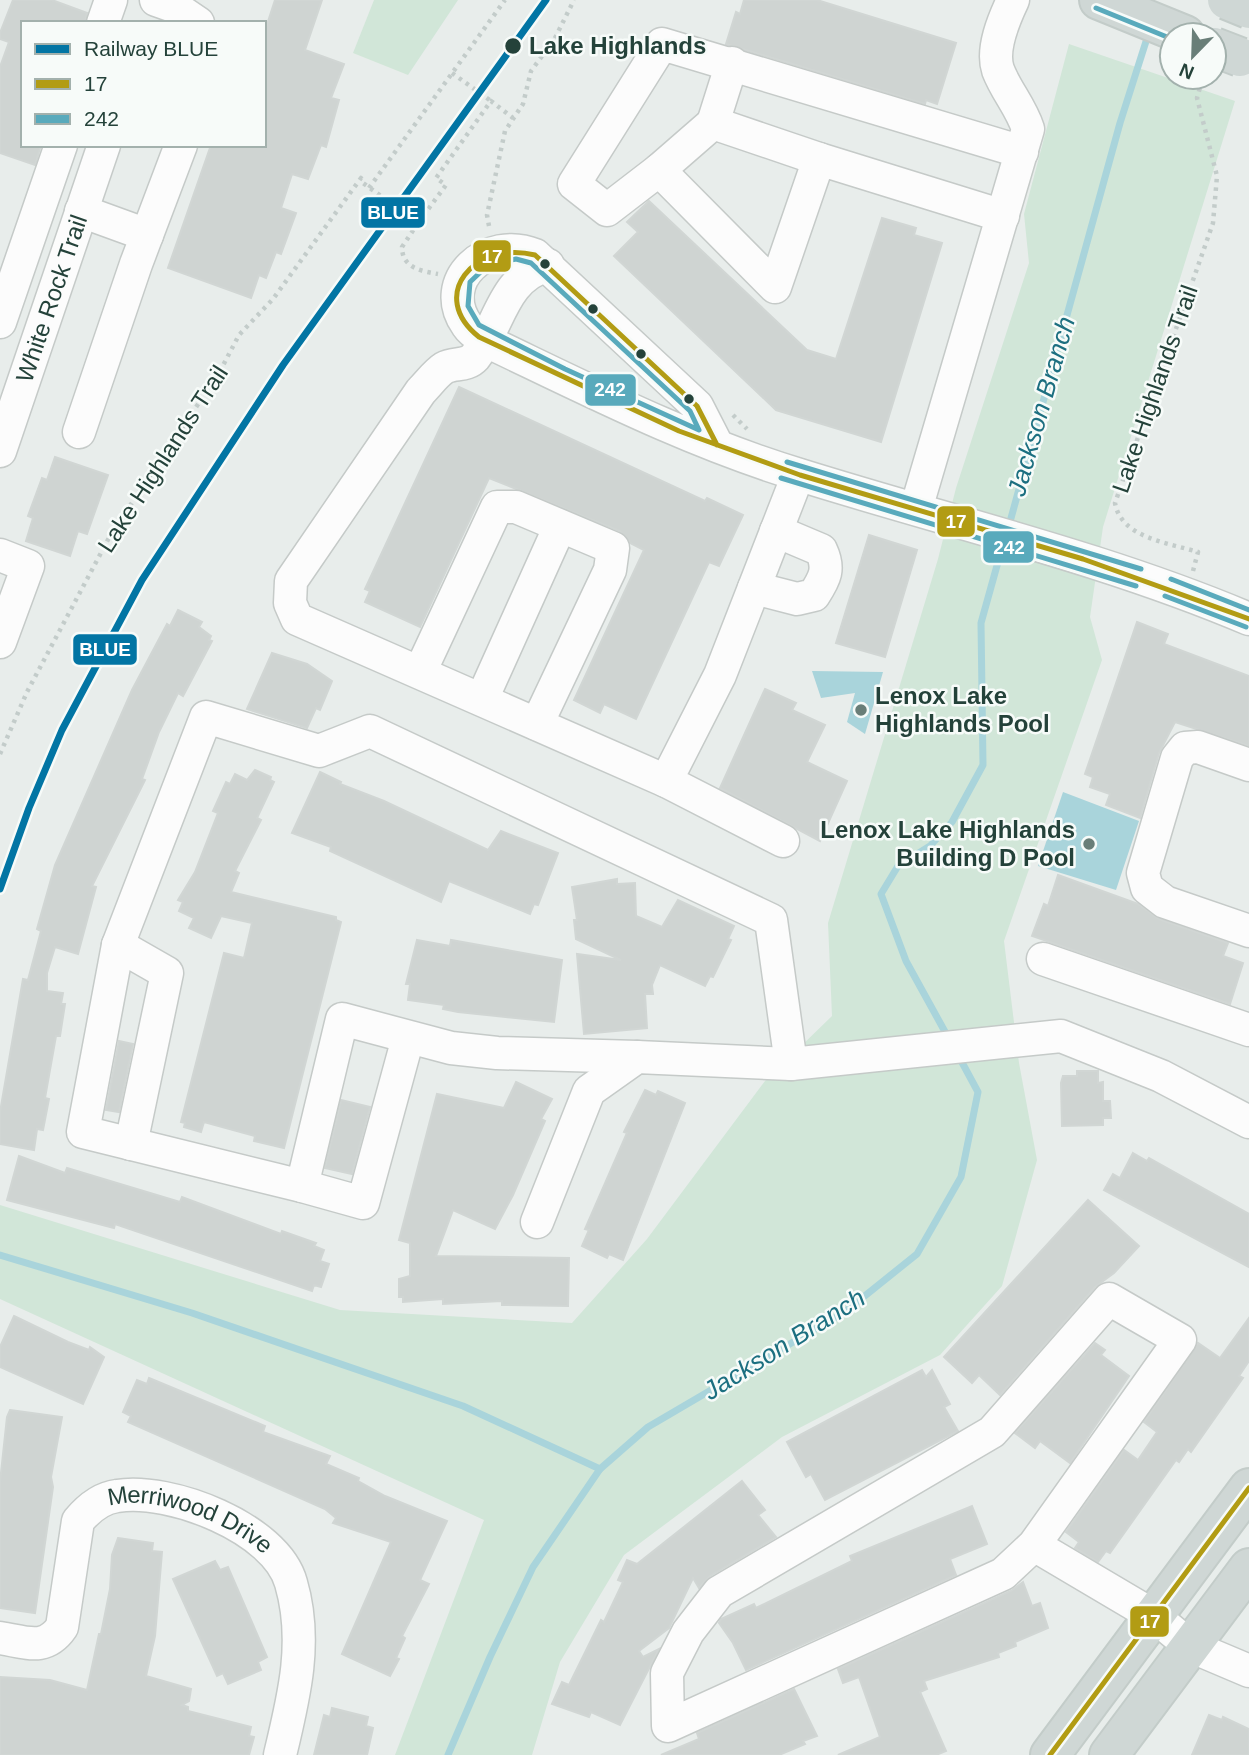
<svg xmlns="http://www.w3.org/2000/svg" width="1249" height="1755" font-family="Arial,sans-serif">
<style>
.green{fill:#d1e6d8}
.water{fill:#a9d4db}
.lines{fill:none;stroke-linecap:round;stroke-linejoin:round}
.stream{stroke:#a9d4db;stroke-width:7}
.building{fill:#cfd4d2;stroke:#d1d6d4;stroke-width:2}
.minor-casing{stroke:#c5cac8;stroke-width:35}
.major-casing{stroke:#c3ccc9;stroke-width:42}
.path{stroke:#c3ccca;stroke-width:4.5;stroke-dasharray:3.5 5;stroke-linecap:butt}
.minor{stroke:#fcfcfc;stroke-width:32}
.major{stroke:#cfd7d5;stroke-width:38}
.major-bridge-casing{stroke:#c3ccc9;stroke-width:42;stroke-linecap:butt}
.major-bridge{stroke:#cfd7d5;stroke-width:38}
.bus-1-casing{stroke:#f7fbf9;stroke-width:10}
.bus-2-casing{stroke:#f7fbf9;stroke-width:10}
.bus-1{stroke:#b29c14;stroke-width:5}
.bus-2{stroke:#59aabc;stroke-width:5}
.rail-1-casing{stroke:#f7fbf9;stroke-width:12}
.rail-1{stroke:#0275a4;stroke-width:7}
.stop-dot{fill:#24423a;stroke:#f7fbf9;stroke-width:2.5}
.poi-dot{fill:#697e78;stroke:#f7fbf9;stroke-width:2.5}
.labels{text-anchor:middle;stroke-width:5;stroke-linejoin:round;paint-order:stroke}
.stop-label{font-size:24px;font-weight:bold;fill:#24423a;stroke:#f7fbf9;text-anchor:start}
.street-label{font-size:24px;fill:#24423a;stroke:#f7fbf9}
.poi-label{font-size:24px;font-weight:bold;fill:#24423a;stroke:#f7fbf9;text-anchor:start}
.water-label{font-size:26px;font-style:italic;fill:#1c6f80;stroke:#f7fbf9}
.line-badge{stroke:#f7fbf9;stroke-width:2.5}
.badge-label{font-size:19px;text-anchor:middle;font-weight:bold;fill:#fff}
</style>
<rect width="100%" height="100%" fill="#e8edeb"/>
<g class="green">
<path d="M374 0H458L408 75 353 53Z"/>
<path d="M1069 44 1235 101 1103 527 1090 617 1102 660 1004 941 1019 1063 1037 1160 1002 1286 940 1355 782 1437 624 1555 560 1662 532 1755H395L484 1520 0 1299V1205L340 1310 572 1323 647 1239 765 1081 832 1016 828 923 938 559 956 488 1029 263 1024 214Z"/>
</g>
<g class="water">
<path d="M812 671 883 672 865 734 847 722 855 693 821 698Z"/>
<path d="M1063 792 1139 821 1116 890 1038 866Z"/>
</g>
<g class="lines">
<g class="stream">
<path d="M1008 529 1120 123 1149 32"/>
<path d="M949 1039 906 961 881 894 898 866 930 846 952 822 983 765 981 623 1003 544"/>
<path d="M0 1255 192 1313 463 1406 600 1469"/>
<path d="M448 1755 490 1657 533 1567 600 1469 648 1427 846 1311 917 1254 961 1177 978 1092 958 1055"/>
</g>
</g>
<g class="building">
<path d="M13 0H52L87 13 85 23H23V145H41L35 165 0 153V67L9 42 0 39V33Z"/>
<path d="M275 0H322L305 50 344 64 331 98 339 100 326 147 321 145 308 179 292 174 281 208 296 213 281 254 276 252 266 278 259 275 251 298 168 268 211 145H264V34Z"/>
<path d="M744 0H817L956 43 937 104 926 100 925 104 726 44 736 12 740 14Z"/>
<path d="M649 201 807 350 836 359 882 218 916 228 914 235 942 243 881 442 776 410 614 256 638 232 627 222Z"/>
<path d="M459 387 705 501 707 498 743 515 719 566 709 562 636 719 604 704 600 713 574 700 644 550 630 543 620 531 489 478 420 627 365 602 370 591 365 589Z"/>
<path d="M55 457 108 475 87 534 78 531 70 556 26 541 33 518 28 516 42 478 47 480Z"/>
<path d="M869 535 917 550 885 657 836 643Z"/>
<path d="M178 610 202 622 199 627 211 636 209 640 212 641 183 696 178 693 159 732 142 779 145 780 92 886 96 887 78 954 55 947 47 973V991L63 993 61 1004H65L60 1036H56L45 1098 49 1099 43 1130 37 1129 34 1150 0 1144V1112L23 979 28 980 41 931 37 929 55 865 132 690 167 624 170 626Z"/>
<path d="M1137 622 1168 634 1164 644 1249 676V746L1175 722 1159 753 1140 818 1106 805 1110 794 1090 787 1093 777 1085 774Z"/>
<path d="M272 653 307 664 332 681 320 710 316 708 307 728 247 709Z"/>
<path d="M765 689 796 703 792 710 825 725 807 762 847 781 820 841 720 788Z"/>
<path d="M255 770 271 777 270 780 274 782 257 818 261 820 235 871 239 873 231 892 336 917V920L341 922 284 1148 254 1141 255 1136 204 1122 201 1132 184 1127 185 1123 181 1122 224 953 244 958 252 923 221 916 211 938 189 928 194 918 179 911 183 902 178 900 195 872 218 813 213 811 226 782 230 784 235 774 247 780Z"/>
<path d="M320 772 341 782 340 784 384 801 488 850 501 831 558 853 538 905 534 904 530 914 449 881 441 902 330 851 331 847 292 833Z"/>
<path d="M1058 875 1138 904 1159 919 1228 943 1223 956 1243 963 1230 1004 1032 936 1044 904 1048 906Z"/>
<path d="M617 879V884L635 883 636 916 662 927 678 900 734 926 728 939 731 940 713 977 710 976 705 986 660 965 652 985 653 994H645L647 1028 584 1034 577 954 621 960 576 939 574 920H577L572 887Z"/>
<path d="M417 940 450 946 451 940 562 960 554 1022 458 1012 443 1009 444 1005 408 1000 410 984H406Z"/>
<path d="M119 1041 133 1044 119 1112 106 1110Z"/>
<path d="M1077 1071H1098V1083L1103 1082V1101H1110L1111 1118H1103V1125L1062 1126 1061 1083 1063 1076H1077Z"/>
<path d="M516 1082 552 1099 541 1119 545 1121 513 1195 495 1229 453 1210 436 1256 569 1258 568 1306 502 1305V1301L443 1304V1299L403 1302V1297H399V1279L410 1276V1243L399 1240 437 1094 504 1108Z"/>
<path d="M645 1090 656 1095 658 1091 685 1103 623 1260 609 1254 607 1258 582 1246 589 1230 585 1229 627 1133 624 1132Z"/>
<path d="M341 1100 370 1107 352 1174 325 1168Z"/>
<path d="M1133 1153 1147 1161 1149 1158 1249 1214V1267L1104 1190 1113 1174 1120 1178Z"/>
<path d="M19 1156 65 1173 67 1168 180 1202 182 1197 281 1234 282 1231 316 1243 314 1246 324 1250 320 1261 329 1264 321 1287 314 1285 312 1291 115 1224 114 1228 7 1200Z"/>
<path d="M1088 1200 1139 1246 1114 1273 1095 1287 1000 1395 979 1375 972 1383 944 1357Z"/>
<path d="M14 1316 68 1342 89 1350 90 1347 104 1357 83 1404 0 1367V1347Z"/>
<path d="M1249 1318V1361L1239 1376 1243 1378 1191 1452 1188 1449 1179 1462 1176 1460 1110 1553 1106 1551 1098 1562 1075 1548 1079 1542 1066 1532 1124 1450 1138 1460 1157 1432 1144 1422 1198 1343 1220 1358Z"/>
<path d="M1095 1343 1105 1350 1101 1355 1129 1376 1070 1463 1040 1441 1035 1448 1015 1433Z"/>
<path d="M922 1370 926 1377 932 1370 950 1404 944 1407 958 1431 825 1500 811 1474 806 1477 787 1442Z"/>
<path d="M149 1378 265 1426 263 1432 330 1456 326 1464 359 1478 358 1481 385 1496 447 1521 420 1580 429 1584 402 1636 405 1638 396 1658 399 1659 390 1676 342 1654 391 1542 333 1523 336 1518 325 1509 128 1422 131 1416 123 1412 137 1380 147 1384Z"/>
<path d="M10 1410 62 1417 51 1477 53 1487 35 1613 0 1608V1482L7 1417Z"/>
<path d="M742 1481 765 1510 758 1515 776 1537 710 1576 699 1588 693 1578 669 1628 639 1651 643 1657 659 1649 620 1725 591 1712 589 1717 552 1704 562 1682 569 1685 601 1620 604 1622 623 1582 618 1580 627 1560 637 1564Z"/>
<path d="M972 1506 987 1544 950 1559 956 1575 746 1670 733 1643 719 1623 721 1619 754 1604 756 1608 852 1561 850 1556Z"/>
<path d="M118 1538 153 1543 152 1551 162 1552 155 1636 146 1676 191 1689 189 1701 182 1705 188 1707V1711L251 1727 249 1736 254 1737 249 1755H0V1677L50 1680 87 1690 99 1634H101L110 1589 112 1555Z"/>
<path d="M215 1561 220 1570 228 1567 267 1657 258 1662 261 1670 228 1684 223 1673 217 1676 173 1579Z"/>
<path d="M1023 1582 1032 1606 1040 1603 1048 1628 1015 1642 1016 1646 998 1653 999 1657 924 1681 927 1689 920 1692 946 1751 936 1755H838L880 1737 859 1677 843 1683 838 1669 1011 1591Z"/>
<path d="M794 1689 817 1736 803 1741 805 1744 779 1755H661L699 1739 697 1733Z"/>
<path d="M332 1708 368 1717 366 1726 373 1728 367 1755H314L324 1715 330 1717Z"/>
<path d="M1209 1715 1222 1720 1223 1717 1249 1729V1755H1192Z"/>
</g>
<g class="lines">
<defs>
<g id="minor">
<path d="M156 0 173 6 198 23"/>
<path d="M103 23 111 0"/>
<path d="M713 123 732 63"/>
<path d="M659 170 713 123 819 159"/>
<path d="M81 211 147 235"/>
<path d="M1003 216 819 159 775 287 659 170 607 210 574 184 662 44 1022 152"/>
<path d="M548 265C502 278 500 325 475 357 466 367 454 362 444 368 436 373 428 384 421 391L291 581 290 603 297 619 666 781"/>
<path d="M0 322 61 145"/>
<path d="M79 432 136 264 181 145"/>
<path d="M717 445 697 406 535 255C487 235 436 281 467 325 471 331 478 336 484 340 587 389 690 442 800 475 950 522 1105 558 1249 619"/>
<path id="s1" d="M0 451 104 145"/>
<path d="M916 509 1028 129C1021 107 1006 91 998 70 991 49 1004 19 1013 0"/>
<path d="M0 555 28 566 0 642"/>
<path d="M754 588 797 599 814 595C825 578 830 569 821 550L776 531"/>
<path d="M420 672 497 507H516L613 548 610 570 537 724"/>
<path d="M482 699 560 526"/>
<path d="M1249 765 1198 747 1185 748 1177 758 1143 873 1147 888 1165 902 1249 931"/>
<path d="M783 841 666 781 720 675 798 475"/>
<path d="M118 945 167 973 131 1144"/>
<path d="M1043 959 1249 1030"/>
<path d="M637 1057 497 1053 451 1048 342 1019 302 1186 83 1132 118 945 206 717 319 751 370 731 771 920 791 1064 1061 1036 1161 1076 1249 1122"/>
<path d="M302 1186 363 1203 408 1038"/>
<path d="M537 1222 589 1091 637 1057 791 1064"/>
<path d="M1034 1545 1003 1574 668 1726 667 1673 688 1632 719 1592 992 1432 1109 1299 1180 1340 1034 1545 1154 1616 1190 1646 1249 1671"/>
<path id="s2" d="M0 1638C26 1642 45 1652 62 1627L78 1521C88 1509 101 1498 117 1496 169 1487 276 1528 291 1583 308 1641 294 1697 280 1755"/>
</g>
<g id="major">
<path d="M1099 0 1185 35"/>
<path d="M1050 1755 1249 1488"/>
<path d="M1109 1755 1249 1568"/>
</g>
</defs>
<use href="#minor" class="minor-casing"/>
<use href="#major" class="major-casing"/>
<g class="path">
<path d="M452 73 491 101"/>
<path d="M369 188 505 0"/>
<path d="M418 223 402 247C402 268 421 271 438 274"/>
<path d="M489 226 487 215 505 131 523 104 531 71 554 40 574 0"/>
<path d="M733 415 747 429"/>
<path d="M1193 571 1198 552C1169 543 1121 538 1115 503L1213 223 1217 176 1197 98 1203 77"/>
<path d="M0 754 27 692 111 534 219 373 239 335 273 299 361 178 363 183 418 223 446 185 436 178 491 101 513 118"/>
</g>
<use href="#minor" class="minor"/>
<use href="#major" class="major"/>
<defs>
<g id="major-bridge">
<path d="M1227 0 1249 9"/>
<path d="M1214 47 1240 57"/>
</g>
</defs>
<use href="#major-bridge" class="major-bridge-casing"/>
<use href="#major-bridge" class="major-bridge"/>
<defs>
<g id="bus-1">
<path d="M717 445 697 406 535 255C474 240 427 296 479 337L679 431 800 475 1083 559 1249 619"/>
<path d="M1050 1755 1249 1488"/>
</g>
<g id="bus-2">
<path d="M1096 8 1172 39"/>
<path d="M516 259 531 263 690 411 699 430 565 369 479 325 468 306 470 282 488 265Z"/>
<path d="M787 462 1141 569"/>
<path d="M781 478 1136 586"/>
<path d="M1171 579 1249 610"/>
<path d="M1165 596 1246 627"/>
</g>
</defs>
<use href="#bus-1" class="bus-1-casing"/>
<use href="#bus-2" class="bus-2-casing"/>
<use href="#bus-1" class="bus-1"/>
<use href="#bus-2" class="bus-2"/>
<defs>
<path id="rail-1" d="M0 889 29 808 62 730 142 580 283 365 546 0"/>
</defs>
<use href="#rail-1" class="rail-1-casing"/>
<use href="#rail-1" class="rail-1"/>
</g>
<g class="stop-dot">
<circle cx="513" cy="46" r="9"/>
<circle cx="545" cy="264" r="6"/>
<circle cx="593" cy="309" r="6"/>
<circle cx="641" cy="354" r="6"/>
<circle cx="689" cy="399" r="6"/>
</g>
<g class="poi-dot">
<circle cx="861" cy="710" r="7"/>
<circle cx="1089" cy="844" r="7"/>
</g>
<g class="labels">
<g class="stop-label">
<text x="529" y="54">Lake Highlands</text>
</g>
<g class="street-label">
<text dy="8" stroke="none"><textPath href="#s1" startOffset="161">White Rock Trail</textPath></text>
<text transform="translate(1155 389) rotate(-71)" y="8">Lake Highlands Trail</text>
<text transform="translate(163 459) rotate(-57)" y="8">Lake Highlands Trail</text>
<text dy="8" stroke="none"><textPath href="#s2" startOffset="301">Merriwood Drive</textPath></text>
</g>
<g class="poi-label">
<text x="875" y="704">Lenox Lake<tspan x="875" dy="28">Highlands Pool</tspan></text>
<text x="1075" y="838" text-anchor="end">Lenox Lake Highlands<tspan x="1075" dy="28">Building D Pool</tspan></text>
</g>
<g class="water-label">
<text transform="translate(1041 406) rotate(-74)" y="9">Jackson Branch</text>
<text transform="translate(784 1344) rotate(-32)" y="9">Jackson Branch</text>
</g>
</g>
<g class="line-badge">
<rect x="360" y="196" width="66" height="33" rx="7" fill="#0275a4"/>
<rect x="472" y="239" width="40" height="34" rx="7" fill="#b29c14"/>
<rect x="584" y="373" width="53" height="34" rx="7" fill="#59aabc"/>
<rect x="936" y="505" width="40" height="33" rx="7" fill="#b29c14"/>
<rect x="982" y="530" width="53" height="34" rx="7" fill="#59aabc"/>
<rect x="72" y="633" width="66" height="33" rx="7" fill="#0275a4"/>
<rect x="1129" y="1605" width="41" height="33" rx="7" fill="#b29c14"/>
</g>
<g class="badge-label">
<text x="393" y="219">BLUE</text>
<text x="492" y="263">17</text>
<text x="610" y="396">242</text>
<text x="956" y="528">17</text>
<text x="1009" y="554">242</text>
<text x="105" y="656">BLUE</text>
<text x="1150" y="1628">17</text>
</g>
<rect x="21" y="21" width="245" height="126" fill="#f7fbf9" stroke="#a3b1ad" stroke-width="2"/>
<rect x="35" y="44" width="35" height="10" fill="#0275a4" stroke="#a3b1ad" stroke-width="2"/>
<text x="84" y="56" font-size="21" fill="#24423a">Railway BLUE</text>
<rect x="35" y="79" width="35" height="10" fill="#b29c14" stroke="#a3b1ad" stroke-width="2"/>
<text x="84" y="91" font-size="21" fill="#24423a">17</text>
<rect x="35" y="114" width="35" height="10" fill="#59aabc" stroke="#a3b1ad" stroke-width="2"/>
<text x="84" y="126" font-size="21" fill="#24423a">242</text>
<g transform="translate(1193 56) rotate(203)"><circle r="33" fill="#f7fbf9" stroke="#a3b1ad" stroke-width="2"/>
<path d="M0-5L12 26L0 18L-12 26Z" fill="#697e78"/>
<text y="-10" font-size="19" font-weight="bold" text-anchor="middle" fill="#24423a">N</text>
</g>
</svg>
